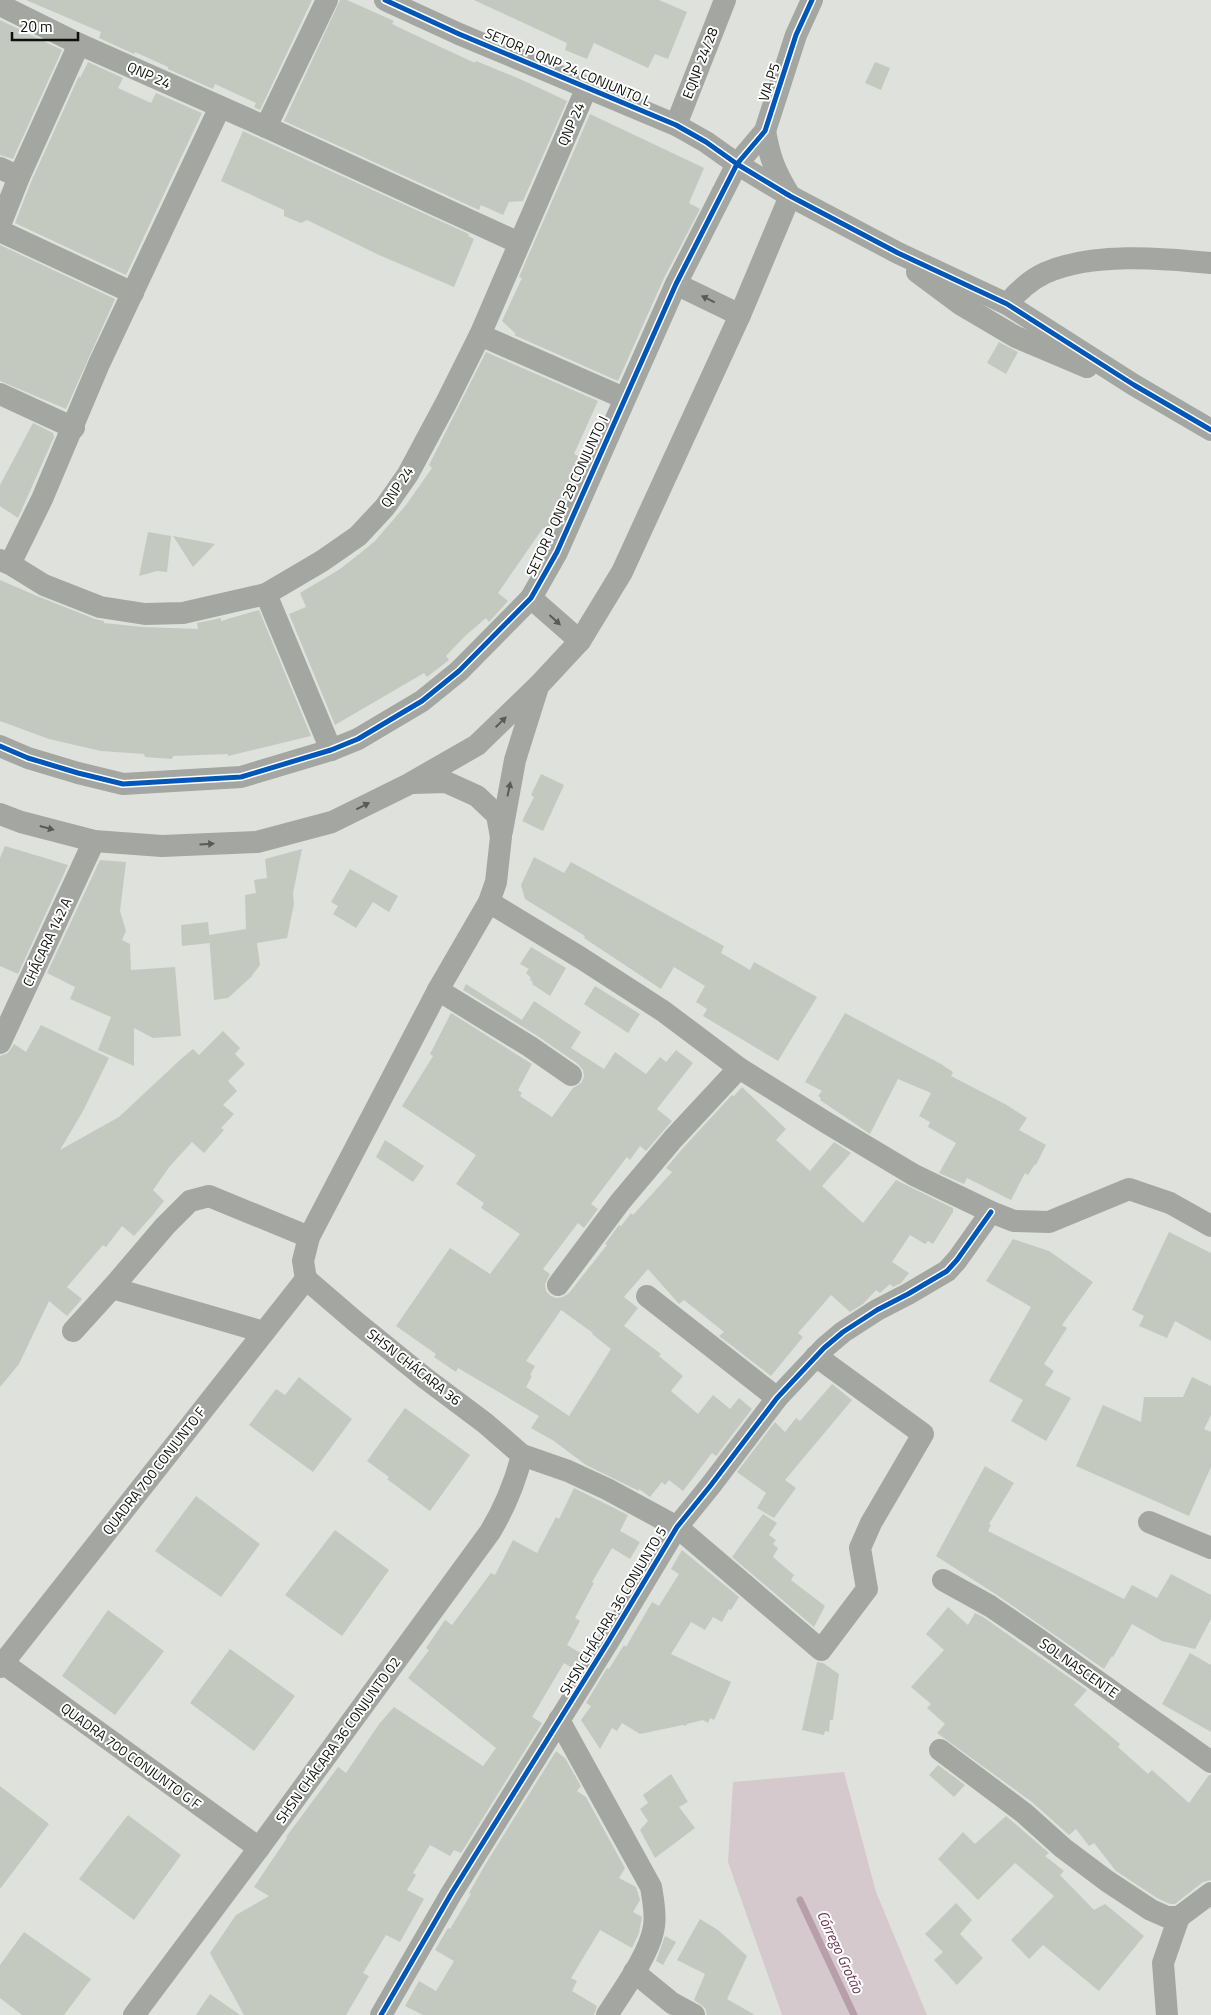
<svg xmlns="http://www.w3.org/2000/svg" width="1211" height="2015" font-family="'Titillium Web',sans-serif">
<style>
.green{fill:#d6c9ce}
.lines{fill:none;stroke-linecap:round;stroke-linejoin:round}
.stream{stroke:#b89ea9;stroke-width:7}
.building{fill:#c4c9c0;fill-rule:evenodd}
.minor{stroke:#a4a7a1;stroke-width:22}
.cycleway-casing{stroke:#fff;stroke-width:8}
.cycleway{stroke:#0057b8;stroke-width:5}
.oneway{fill:#595c56}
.labels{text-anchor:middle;stroke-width:4;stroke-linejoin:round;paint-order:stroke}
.street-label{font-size:14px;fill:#0e100c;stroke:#fff}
.water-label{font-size:15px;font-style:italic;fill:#703a56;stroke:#fff}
</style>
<rect width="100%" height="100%" fill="#dee1dc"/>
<path class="green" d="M844 1772 876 1892 927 2015H782L728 1862 733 1782Z"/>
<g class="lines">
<path class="stream" d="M800 1900 854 2015"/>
</g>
<g class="building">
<path d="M26 0H312L260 110 254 107 256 103 215 84 213 89 168 69V67L135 52 134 54 99 38 101 32Z"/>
<path d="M340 0H347L394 21 392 24 434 44 475 63 476 61 520 79 567 101 523 201 509 202 503 215 481 205 479 210 284 121Z"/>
<path d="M474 0H659L687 12 668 59 655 54 648 68 594 43 587 59 565 50 567 43Z"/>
<path d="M0 20 62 50 13 159 0 155Z"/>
<path d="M88 62 123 78 118 88 151 103 156 93 202 113 126 275 15 223 31 182 79 76 80 78Z"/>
<path d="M875 62 890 68 881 90 865 83Z"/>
<path d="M590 114 704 168 689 203 700 209 664 278 618 381 514 335 516 334 502 321 522 278 519 277Z"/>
<path d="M243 131 469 234 468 236 474 239 454 287 379 255 307 220 301 223 284 216V210L221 181Z"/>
<path d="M0 245 115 299 66 409 0 381Z"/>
<path d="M999 342 1018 352 1006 374 987 363Z"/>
<path d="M486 352 598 401 574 454 584 459 552 530 543 528 498 593 508 601 500 610 489 622 486 618 465 636 446 656 449 660 427 677 424 673 335 725 289 614 306 607 300 593 340 569 358 555 375 541 406 505 432 468 429 465Z"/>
<path d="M33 423 53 433 54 437 18 518 0 506V485Z"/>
<path d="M148 532 171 536 167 572 157 571 139 576Z"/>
<path d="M173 536 215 544 193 567Z"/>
<path d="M0 580 37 596 95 619 104 621V623L143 627 198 629 197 623 221 618V621L259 610 311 736 228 756V754L173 756 172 759 145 757 144 754 101 751 49 739 0 721Z"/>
<path d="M541 774 564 785 543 831 522 821 534 797 531 795Z"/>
<path d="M5 846 68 865 18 974 0 966V858Z"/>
<path d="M302 849 293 893 294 904 287 938 257 943 260 965 251 977 228 998 214 1000 209 935 246 929 245 895 256 893 254 880 267 878 265 859Z"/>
<path d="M534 857 564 873 571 862 724 946 721 953 750 970 754 962 817 997 778 1061 703 1016 707 1009 696 1002 705 986 674 967 661 989 584 938 585 936 525 899 521 885Z"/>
<path d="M100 860 126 862 120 911 126 931 122 940 130 944 131 970 175 967 181 1036 153 1038 134 1028V1066L98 1050 111 1017 70 999 75 987 47 973Z"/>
<path d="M350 869 398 896 389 912 373 902 356 928 333 914 338 906 331 902Z"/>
<path d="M208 922 210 943 182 946 181 925Z"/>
<path d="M531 947 566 968 550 996 532 984 533 982 530 980 531 978 526 973 529 969 520 964Z"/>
<path d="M466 984 522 1020 534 1001 581 1032 571 1048 604 1069 615 1052 646 1074 660 1057 666 1062 676 1050 693 1063 657 1109 672 1121 646 1151 640 1146 630 1160 627 1157 591 1204 598 1209 584 1228 578 1223 543 1269 550 1274 545 1284 546 1291 551 1296 556 1298 563 1297 569 1293 607 1245 605 1244 619 1225 621 1226 631 1213 633 1215 672 1172 666 1168 683 1148 732 1095 734 1096 742 1087 786 1129 776 1140 810 1171 834 1142 851 1153 822 1186 863 1223 896 1180 953 1208V1212L933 1244 928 1241 925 1244 910 1235 892 1262 909 1273 901 1283 893 1287 890 1284 880 1293 876 1290 863 1304 850 1312 831 1295 798 1333 803 1337 771 1376 719 1336 724 1332 684 1300 679 1304 648 1269 624 1297 638 1308 624 1326 661 1354 659 1356 683 1376 671 1391 698 1414 713 1395 730 1409 739 1398 752 1409 716 1456 712 1453 683 1491 669 1480 665 1485 662 1482 650 1497 639 1489V1491L586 1465 554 1441 531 1428 539 1416 458 1368 456 1372 434 1357 436 1354 396 1326 450 1248 490 1274 520 1234 481 1208 484 1203 456 1184 476 1155 402 1106 433 1056 430 1054 451 1013 532 1064 518 1090 522 1093 520 1096 552 1117 573 1088 581 1083 584 1077 583 1070 578 1064 536 1035 463 990ZM561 1310 593 1333 592 1334 611 1349 569 1416 526 1387 532 1376 530 1375 535 1366 526 1361Z"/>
<path d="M595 986 640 1014 628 1033 584 1004Z"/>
<path d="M845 1013 941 1064 953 1072 951 1076 1005 1104 1027 1118 1019 1130 1046 1145 1036 1165 1035 1164 1028 1175 1025 1173 1011 1200 967 1178 964 1184 939 1173 956 1143 928 1127 930 1122 919 1116 931 1093 898 1079 870 1134 820 1100 821 1098 818 1096 822 1091 805 1082Z"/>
<path d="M41 1025 109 1058 83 1111 60 1150 119 1117 181 1059 193 1049 199 1055 223 1031 240 1048 235 1054 245 1064 228 1081 237 1091 223 1105 234 1114 221 1128 224 1130 204 1153 192 1142 170 1166 153 1190 164 1201 151 1217 134 1236 122 1226 106 1247 103 1245 67 1287 82 1299 67 1316 49 1301 19 1364 0 1387V1056L8 1053 14 1044 26 1052Z"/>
<path d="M385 1140 424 1166 413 1182 376 1157Z"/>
<path d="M1169 1232 1211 1253V1341L1175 1321 1167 1338 1139 1326 1144 1316 1132 1310Z"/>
<path d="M1013 1239 1049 1251 1093 1282 1062 1325 1067 1328 1044 1364 1054 1371 1045 1385 1071 1398 1046 1441 1011 1421 1023 1400 989 1381 1031 1307 986 1281Z"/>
<path d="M299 1377 352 1419 313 1472 249 1425 276 1389 285 1395Z"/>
<path d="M1192 1377 1211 1386V1415L1204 1429 1211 1432V1467L1189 1516 1076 1466 1103 1405 1141 1422 1144 1397H1183Z"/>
<path d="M832 1384 852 1400 785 1480 796 1488 774 1518 757 1508 766 1493 737 1472 775 1422 785 1432 796 1418 800 1421Z"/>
<path d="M405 1408 470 1455 430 1511 387 1479 389 1477 367 1461Z"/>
<path d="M985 1466 1014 1483 989 1524 991 1525 988 1531 1124 1599 1132 1585 1157 1598 1171 1574 1211 1595V1619L1195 1649 1162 1641 1132 1624 1113 1657 1112 1656 1104 1669 997 1595 936 1556Z"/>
<path d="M574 1488 628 1515 620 1531 640 1542 630 1559 612 1548 592 1582 594 1583 575 1618 580 1621 567 1645 584 1655 575 1670 564 1663 532 1717 542 1723 461 1853 454 1850 450 1856 430 1845 413 1873 416 1875 407 1890 424 1899 400 1942 386 1935 363 1973 369 1976 346 2015H244L210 1953 236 1915 269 1896 254 1887 287 1838 286 1837 338 1767 346 1773 379 1724 394 1707 483 1766 496 1748 408 1678 429 1650 426 1648 445 1620 452 1625 491 1573 495 1575 513 1540 537 1553 556 1517 559 1519Z"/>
<path d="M196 1496 260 1544 221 1597 155 1551Z"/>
<path d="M763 1514 777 1523 769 1535 776 1540 773 1544 778 1548 773 1557 794 1575 791 1580 825 1606 814 1627 732 1557Z"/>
<path d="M335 1530 389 1570 342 1636 285 1595Z"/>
<path d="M682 1550 739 1597 731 1610 729 1609 722 1622 713 1617 705 1630 691 1622 671 1654 731 1682 714 1720 710 1718 708 1723 703 1720 687 1724 686 1726 683 1725 640 1734 622 1723 617 1731 612 1728 600 1749 581 1720 591 1706 586 1703 607 1668 609 1669 624 1645 626 1647 652 1602 659 1606 679 1574 671 1569Z"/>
<path d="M948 1607 968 1625 975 1613 983 1617 1087 1690 1074 1705 1120 1744 1118 1747 1148 1774 1152 1770 1189 1803 1209 1775H1211V1880L1203 1882 1175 1904H1170L1157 1898 1116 1871 1094 1843 1089 1846 1076 1829 1069 1835 1032 1802 937 1733 945 1724 927 1708 931 1704 911 1687 944 1650 926 1634Z"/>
<path d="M108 1610 164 1651 115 1715 62 1676Z"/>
<path d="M230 1649 295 1696 254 1751 190 1703Z"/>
<path d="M1190 1653 1211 1665V1732L1162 1704Z"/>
<path d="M817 1662 823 1663 839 1674 833 1720H830L829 1732 825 1731 824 1735 802 1730Z"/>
<path d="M556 1751 565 1758 581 1786 577 1791 586 1797 625 1868 619 1878 636 1887 640 1900 633 1912 642 1917 639 1933 632 1948 600 1930 571 1978 577 1981 572 1991 597 2006 594 2015H423L405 2006 419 1981 436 1991 454 1961 435 1950 448 1928 450 1929 471 1894 469 1893 485 1865Z"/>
<path d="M938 1765 965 1785 954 1797 929 1775Z"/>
<path d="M671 1774 688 1802 679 1807 695 1828 655 1858 640 1830 648 1821 640 1809 648 1803 643 1795Z"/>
<path d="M0 1786 49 1824 0 1889Z"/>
<path d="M128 1815 181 1855 134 1920 79 1879Z"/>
<path d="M1006 1816 1049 1853 1045 1856 1064 1871 1060 1875 1094 1910 1105 1904 1144 1936 1099 1991 1043 1945 1029 1959 1011 1940 1054 1896 1015 1863 978 1900 938 1859 963 1832 975 1844Z"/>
<path d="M956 1903 972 1920 960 1934 983 1958 957 1985 934 1960 943 1952 925 1934Z"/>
<path d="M700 1919 718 1930 747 1956 727 1999 755 2015H707L705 2008 694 2000 705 1974 677 1960Z"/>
<path d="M24 1932 91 1979 64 2015H22L0 1998V1965Z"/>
<path d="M665 1936 676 1942 663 1965 656 1961Z"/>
<path d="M210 1994 240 2015H196Z"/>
</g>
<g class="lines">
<g class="minor">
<path d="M385 0 459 34 676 125 706 142 737 164 790 196 898 253 1007 304 1134 385 1211 430"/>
<path d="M0 5 79 44 266 127 519 243"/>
<path d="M676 125 725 0"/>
<path d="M266 127 327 0"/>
<path d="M0 168 19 177"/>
<path d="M0 225 19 177 79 44"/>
<path d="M0 231 133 293"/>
<path d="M917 272 960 304 1016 337 1087 367"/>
<path d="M676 284 740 315"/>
<path d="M1007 304C1018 291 1030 280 1045 273 1092 252 1161 258 1211 263"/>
<path d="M480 335 624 398"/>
<path d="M0 394 74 428"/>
<path d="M0 560 10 564 44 585 100 607 145 614 183 613 266 594 322 561 358 536 385 507 408 474 446 403 480 335 587 87"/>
<path d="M10 564 42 499 99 364 220 107"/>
<path d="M266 594 331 750"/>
<path d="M531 598 580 641"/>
<path d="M0 746 28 758 78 773 123 784 241 777 331 750 358 739 422 701 459 671 531 598 557 552 676 284 737 164 765 131 796 35 812 0"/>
<path d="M0 814 21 822 94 841 162 846 257 842 332 822 409 784 477 745 539 685 580 641 622 572 740 315 790 196C775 171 770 159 765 131"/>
<path d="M502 831 515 760 537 690"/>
<path d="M489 902 581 958 663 1011 739 1068 827 1123 914 1175 991 1212 1014 1221 1049 1222 1129 1189 1170 1203 1211 1226"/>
<path d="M438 990 529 1046 571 1075"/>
<path d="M0 1043 94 841"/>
<path d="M306 1279 356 1322 425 1378 485 1423 522 1455 568 1471 607 1489 677 1527 821 1650 867 1589 860 1548 871 1523 923 1434 816 1356"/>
<path d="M306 1279 303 1261 309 1237 438 990 489 902 496 882 501 837 497 815 477 796 446 782 413 783"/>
<path d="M558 1285 620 1202 673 1139 739 1068"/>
<path d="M112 1288 264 1332"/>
<path d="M647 1296 777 1398"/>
<path d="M73 1331 112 1288 165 1226 190 1201 209 1196 309 1237"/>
<path d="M1149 1522 1211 1548"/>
<path d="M943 1580 990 1606 1037 1638 1211 1762"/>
<path d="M0 1661 259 1848"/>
<path d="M0 1667 306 1279"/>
<path d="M559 1720 651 1887C653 1899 656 1913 654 1926 651 1952 621 1993 607 2015"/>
<path d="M940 1750 1024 1813 1063 1848 1107 1881 1151 1910 1167 1917H1179L1211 1893"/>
<path d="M634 1972 672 2003 694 2015"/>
<path d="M134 2015 259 1848 490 1532C505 1507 515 1483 522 1455"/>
<path d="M381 2015 451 1894 608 1642 677 1527 711 1485 777 1398 824 1348 843 1332 877 1310 908 1294 947 1271 957 1260 991 1212"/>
<path d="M1167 2015 1163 1963 1179 1917"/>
</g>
<defs>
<g id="cycleway">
<path d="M385 0 459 34 676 125 706 142 737 164 790 196 898 253 1007 304 1134 385 1211 430"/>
<path d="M0 746 28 758 78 773 123 784 241 777 331 750 358 739 422 701 459 671 531 598 557 552 676 284 737 164 765 131 796 35 812 0"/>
<path d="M381 2015 451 1894 608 1642 677 1527 711 1485 777 1398 824 1348 843 1332 877 1310 908 1294 947 1271 957 1260 991 1212"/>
</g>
</defs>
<use href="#cycleway" class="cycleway-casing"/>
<use href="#cycleway" class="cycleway"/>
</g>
<defs><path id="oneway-solid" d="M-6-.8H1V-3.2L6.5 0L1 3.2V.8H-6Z" transform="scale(1.25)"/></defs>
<g class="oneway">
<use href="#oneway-solid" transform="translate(708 299) rotate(-154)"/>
<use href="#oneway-solid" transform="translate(555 620) rotate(42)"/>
<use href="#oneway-solid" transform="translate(501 722) rotate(-44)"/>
<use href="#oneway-solid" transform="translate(509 789) rotate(-78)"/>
<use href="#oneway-solid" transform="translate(363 806) rotate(-27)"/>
<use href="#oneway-solid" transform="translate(47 828) rotate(15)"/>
<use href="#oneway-solid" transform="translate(207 844) rotate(-3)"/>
</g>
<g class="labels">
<g class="street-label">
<text transform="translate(700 63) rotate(-69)" y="5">EQNP 24/28</text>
<text transform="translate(568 67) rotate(23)" y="5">SETOR P QNP 24 CONJUNTO L</text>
<text transform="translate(149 75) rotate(24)" y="5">QNP 24</text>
<text transform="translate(769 82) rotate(-72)" y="5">VIA P5</text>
<text transform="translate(571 124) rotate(-66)" y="5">QNP 24</text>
<text transform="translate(397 487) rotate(-56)" y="5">QNP 24</text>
<text transform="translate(567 496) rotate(-65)" y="5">SETOR P QNP 28 CONJUNTO I</text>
<text transform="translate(47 942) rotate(-65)" y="5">CHÁCARA 142 A</text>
<text transform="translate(414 1367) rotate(38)" y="5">SHSN CHÁCARA 36</text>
<text transform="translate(154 1471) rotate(-52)" y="5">QUADRA 700 CONJUNTO F</text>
<text transform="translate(613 1611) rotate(-59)" y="5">SHSN CHÁCARA 36 CONJUNTO 5</text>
<text transform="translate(1079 1668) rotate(35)" y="5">SOL NASCENTE</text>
<text transform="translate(338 1740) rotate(-54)" y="5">SHSN CHÁCARA 36 CONJUNTO 02</text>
<text transform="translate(131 1756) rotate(36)" y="5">QUADRA 700 CONJUNTO G F</text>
</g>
<g class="water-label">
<text transform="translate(840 1952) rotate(65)" y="5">Córrego Grotão</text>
</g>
</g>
<path d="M12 32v8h66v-8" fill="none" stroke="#0e100c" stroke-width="2.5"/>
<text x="20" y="32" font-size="15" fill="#0e100c" stroke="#ffffff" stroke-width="4" paint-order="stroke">20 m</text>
</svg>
